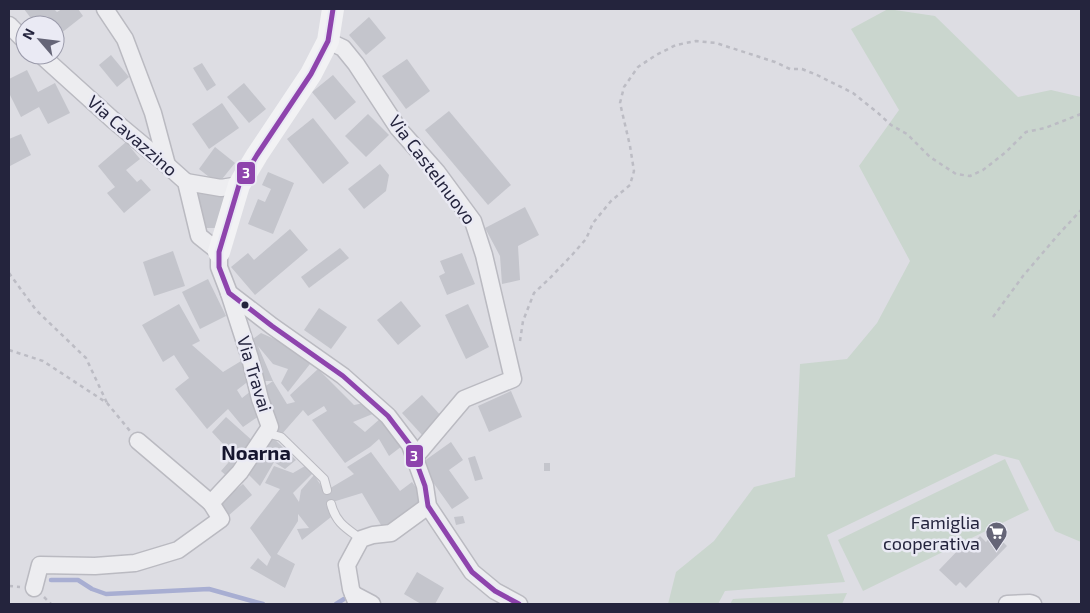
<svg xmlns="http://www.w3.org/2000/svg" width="1090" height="613" font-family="'Exo 2',sans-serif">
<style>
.green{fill:#cad6ce}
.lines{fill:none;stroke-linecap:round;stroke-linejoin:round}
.stream{stroke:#a8aed2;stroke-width:4.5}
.building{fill:#c4c5cc}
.lane-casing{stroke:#babac1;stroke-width:10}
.street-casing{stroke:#babac1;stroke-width:19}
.path{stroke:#bcbcc4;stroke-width:2.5;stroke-dasharray:4 4;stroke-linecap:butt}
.lane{stroke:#ededf0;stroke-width:8}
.street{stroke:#ededf0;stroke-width:16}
.secondary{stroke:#f2f2f4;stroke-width:22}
.bus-1-casing{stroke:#eaeaf4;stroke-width:9}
.bus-1{stroke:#8e44ad;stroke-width:5}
.bus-dot{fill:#24243d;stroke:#eaeaf4;stroke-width:2}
.labels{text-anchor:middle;stroke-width:5;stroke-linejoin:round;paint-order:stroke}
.street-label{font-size:18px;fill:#24243d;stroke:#eaeaf4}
.poi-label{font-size:18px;fill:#24243d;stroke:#eaeaf4;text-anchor:end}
.quarter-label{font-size:20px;font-weight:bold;fill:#16162e;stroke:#eaeaf4}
.line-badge{stroke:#eaeaf4;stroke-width:2}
.badge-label{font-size:14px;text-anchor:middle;font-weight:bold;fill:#fff}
</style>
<rect width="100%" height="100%" fill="#dddde3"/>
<g class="green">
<path d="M888 9 935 16 1018 97 1051 90 1081 97V542L1055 531 1019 460 995 454 827 535 845 582 725 591 718 604H668L676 572 714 541 754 487 795 477 800 364 847 359 877 323 910 261 859 166 899 110 851 29Z"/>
<path d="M1005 459 1029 510 863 591 838 540Z"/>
<path d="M847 593 842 604H730L733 599Z"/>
</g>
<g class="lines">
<g class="stream">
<path d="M51 580H78L92 589 106 594 209 589 263 604"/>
<path d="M336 604 344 599"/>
</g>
</g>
<g class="building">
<path d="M24 9H54L57 12 62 9H78L83 16 60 34 55 27V25H54L47 16 36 25Z"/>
<path d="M369 17 386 38 366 55 349 35Z"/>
<path d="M111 55 129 77 117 87 99 65Z"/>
<path d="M407 59 430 91 406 109 382 76Z"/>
<path d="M202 63 216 85 207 91 193 68Z"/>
<path d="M27 70 38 92 55 83 70 113 48 124 39 107 21 117 9 93V79Z"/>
<path d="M333 75 356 102 335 120 312 92Z"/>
<path d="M244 83 266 109 249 123 227 97Z"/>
<path d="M222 103 239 128 209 149 192 124Z"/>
<path d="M449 111 511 185 488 205 425 130Z"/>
<path d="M368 114 389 135 366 157 345 136Z"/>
<path d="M313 118 349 163 323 184 287 139Z"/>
<path d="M21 134 31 155 10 166 9 163V139Z"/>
<path d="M126 142 140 159 126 170 137 182 141 179 151 190 124 213 107 193 115 187 98 166Z"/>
<path d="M215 147 235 163 218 184 199 169Z"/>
<path d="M380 164 389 175 386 191 364 209 348 189Z"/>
<path d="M268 172 294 183 273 234 248 224 258 199 265 202 271 189 262 185Z"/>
<path d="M226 191 218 228H201L196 192Z"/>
<path d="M525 207 539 235 518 246 520 280 502 284 500 256 485 228Z"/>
<path d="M290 229 308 250 255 295 231 267 248 253 254 260Z"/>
<path d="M340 248 349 258 309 288 301 277Z"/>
<path d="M173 251 185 286 154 296 143 262Z"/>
<path d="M462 253 475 284 447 295 439 276 445 273 440 261Z"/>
<path d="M208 279 226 316 200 329 182 292Z"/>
<path d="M401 301 421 326 398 345 377 320Z"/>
<path d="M179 304 200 341 192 345 223 372 246 358 250 380 237 390 242 398 251 391 262 414 243 427 228 409 207 429 175 389 189 378 174 355 163 362 142 325Z"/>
<path d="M468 304 489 347 466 359 445 315Z"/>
<path d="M319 308 347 327 331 349 304 330Z"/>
<path d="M261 333 288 345 310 364 288 392 281 383 288 369 273 364 258 346 273 381H259L249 342Z"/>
<path d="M318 369 354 405 364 403 375 413 353 422 365 432 381 418 406 443 389 456 379 439 370 447 345 463 312 420 327 411 324 406 308 416 303 410 281 435 270 417 260 390 273 381 287 404 295 402 290 395Z"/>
<path d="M511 391 522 417 489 432 478 406Z"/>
<path d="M422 395 443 418 423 436 402 413Z"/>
<path d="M226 417 255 443 229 478 221 471 234 456 212 432Z"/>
<path d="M269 434 296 460 285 469 274 462 260 486 245 471Z"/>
<path d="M451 442 463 460 449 470 469 498 452 509 420 464Z"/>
<path d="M371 452 400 491 412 482 422 496 417 508 384 530 362 493 326 504 331 517 302 540 297 529 309 528 298 514V521L277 554 295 564 285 588 250 568 258 558 267 566 271 557 250 528 280 489 265 483 274 466 293 473 305 466 313 473 293 493 299 502 301 490 314 475 324 490H327L354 474 347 467Z"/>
<path d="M475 456 483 479 475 481 468 458Z"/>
<rect x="544" y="463" width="6" height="8"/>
<path d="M243 484 252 495 228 516 218 504Z"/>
<path d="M463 516 465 523 456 525 454 517Z"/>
<path d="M994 533 1007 546 966 588 960 582 956 586 939 570 964 544 968 549 980 536 986 542Z"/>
<path d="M417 572 444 588 435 604H421L404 594Z"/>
</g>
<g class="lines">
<defs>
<g id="lane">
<path d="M266 433 281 437 324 479 327 490"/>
<path d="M331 504C336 523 346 528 361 539"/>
</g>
<g id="street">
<path d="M105 9 125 39 153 113 167 165"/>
<path d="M9 25 25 41"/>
<path d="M328 41 343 48 356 64 398 128 437 172 473 221 484 255 513 379 464 399 415 457"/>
<path d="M41 55 113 120 167 165 186 182 199 236 219 252V267L229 293 272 326 343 376 388 416 410 445 425 486 428 506 472 572 495 591 519 604"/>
<path d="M186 182 221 188 239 185"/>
<path d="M138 441 211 503 240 472 270 427 260 399 250 358 229 293"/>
<path d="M34 588 40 565 95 566 135 563 178 550 221 519 211 503"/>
<path d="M353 594 372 604"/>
<path d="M357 604 351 589 347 565 361 539 373 535 391 533 428 506"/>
<path d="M1007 604 1030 603 1033 604"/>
</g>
</defs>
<use href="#lane" class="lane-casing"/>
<use href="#street" class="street-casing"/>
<g class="path">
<path d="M9 273 36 310 86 358 107 403"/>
<path d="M993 317 1023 276 1058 235 1081 210"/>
<path d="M520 341 523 321 534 293 549 279 572 255 586 239 593 223 611 201 630 185 634 171 630 146 620 103 624 87 638 67 656 55 676 45 696 41 716 43 775 62 790 69H802L817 75 853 93 878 113 891 125 907 134 930 157 956 174 970 176 983 170 1006 152 1026 132 1045 128 1081 114"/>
<path d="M9 350 43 361 107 403 130 431"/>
<path d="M9 586 20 587"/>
<path d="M44 597 51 604"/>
</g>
<use href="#lane" class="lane"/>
<use href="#street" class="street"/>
<path class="secondary" d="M219 252 239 185 257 155 311 74 328 41 333 9"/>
<defs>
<path id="bus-1" d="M333 9 328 41 311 74 257 155 239 185 219 252V267L229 293 272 326 343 376 388 416 410 445 425 486 428 506 472 572 495 591 519 604"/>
</defs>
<use href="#bus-1" class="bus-1-casing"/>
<use href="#bus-1" class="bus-1"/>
</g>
<defs>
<symbol id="supermarket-pin" viewBox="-11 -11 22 30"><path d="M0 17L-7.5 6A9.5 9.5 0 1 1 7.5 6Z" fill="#656577" stroke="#eaeaf4"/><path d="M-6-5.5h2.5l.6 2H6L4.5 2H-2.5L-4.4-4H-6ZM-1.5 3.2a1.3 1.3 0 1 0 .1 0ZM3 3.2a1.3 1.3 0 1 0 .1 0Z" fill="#fff"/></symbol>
</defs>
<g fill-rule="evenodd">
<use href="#supermarket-pin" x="984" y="520" width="25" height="34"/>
</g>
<circle class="bus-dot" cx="245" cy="305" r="4.5"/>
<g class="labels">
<g class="street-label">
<text transform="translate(132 136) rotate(41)" y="6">Via Cavazzino</text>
<text transform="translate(432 170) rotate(53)" y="6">Via Castelnuovo</text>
<text transform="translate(254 374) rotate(73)" y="6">Via Travai</text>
</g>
<g class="poi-label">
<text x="980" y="529">Famiglia<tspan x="980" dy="21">cooperativa</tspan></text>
</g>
<g class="quarter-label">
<text x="256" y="460">Noarna</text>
</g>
</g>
<g class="line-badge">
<rect x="236" y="161" width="20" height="24" rx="5" fill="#8e44ad"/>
<rect x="405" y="444" width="19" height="24" rx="5" fill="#8e44ad"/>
</g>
<g class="badge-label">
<text x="246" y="178">3</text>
<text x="414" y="461">3</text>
</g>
<rect width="1090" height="613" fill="none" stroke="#24243d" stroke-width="20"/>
<g transform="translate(40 40) rotate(298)"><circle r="24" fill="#eaeaf4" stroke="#9b9bab"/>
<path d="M0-4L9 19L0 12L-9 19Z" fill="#656577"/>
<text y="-8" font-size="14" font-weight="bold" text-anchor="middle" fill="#24243d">N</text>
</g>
</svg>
